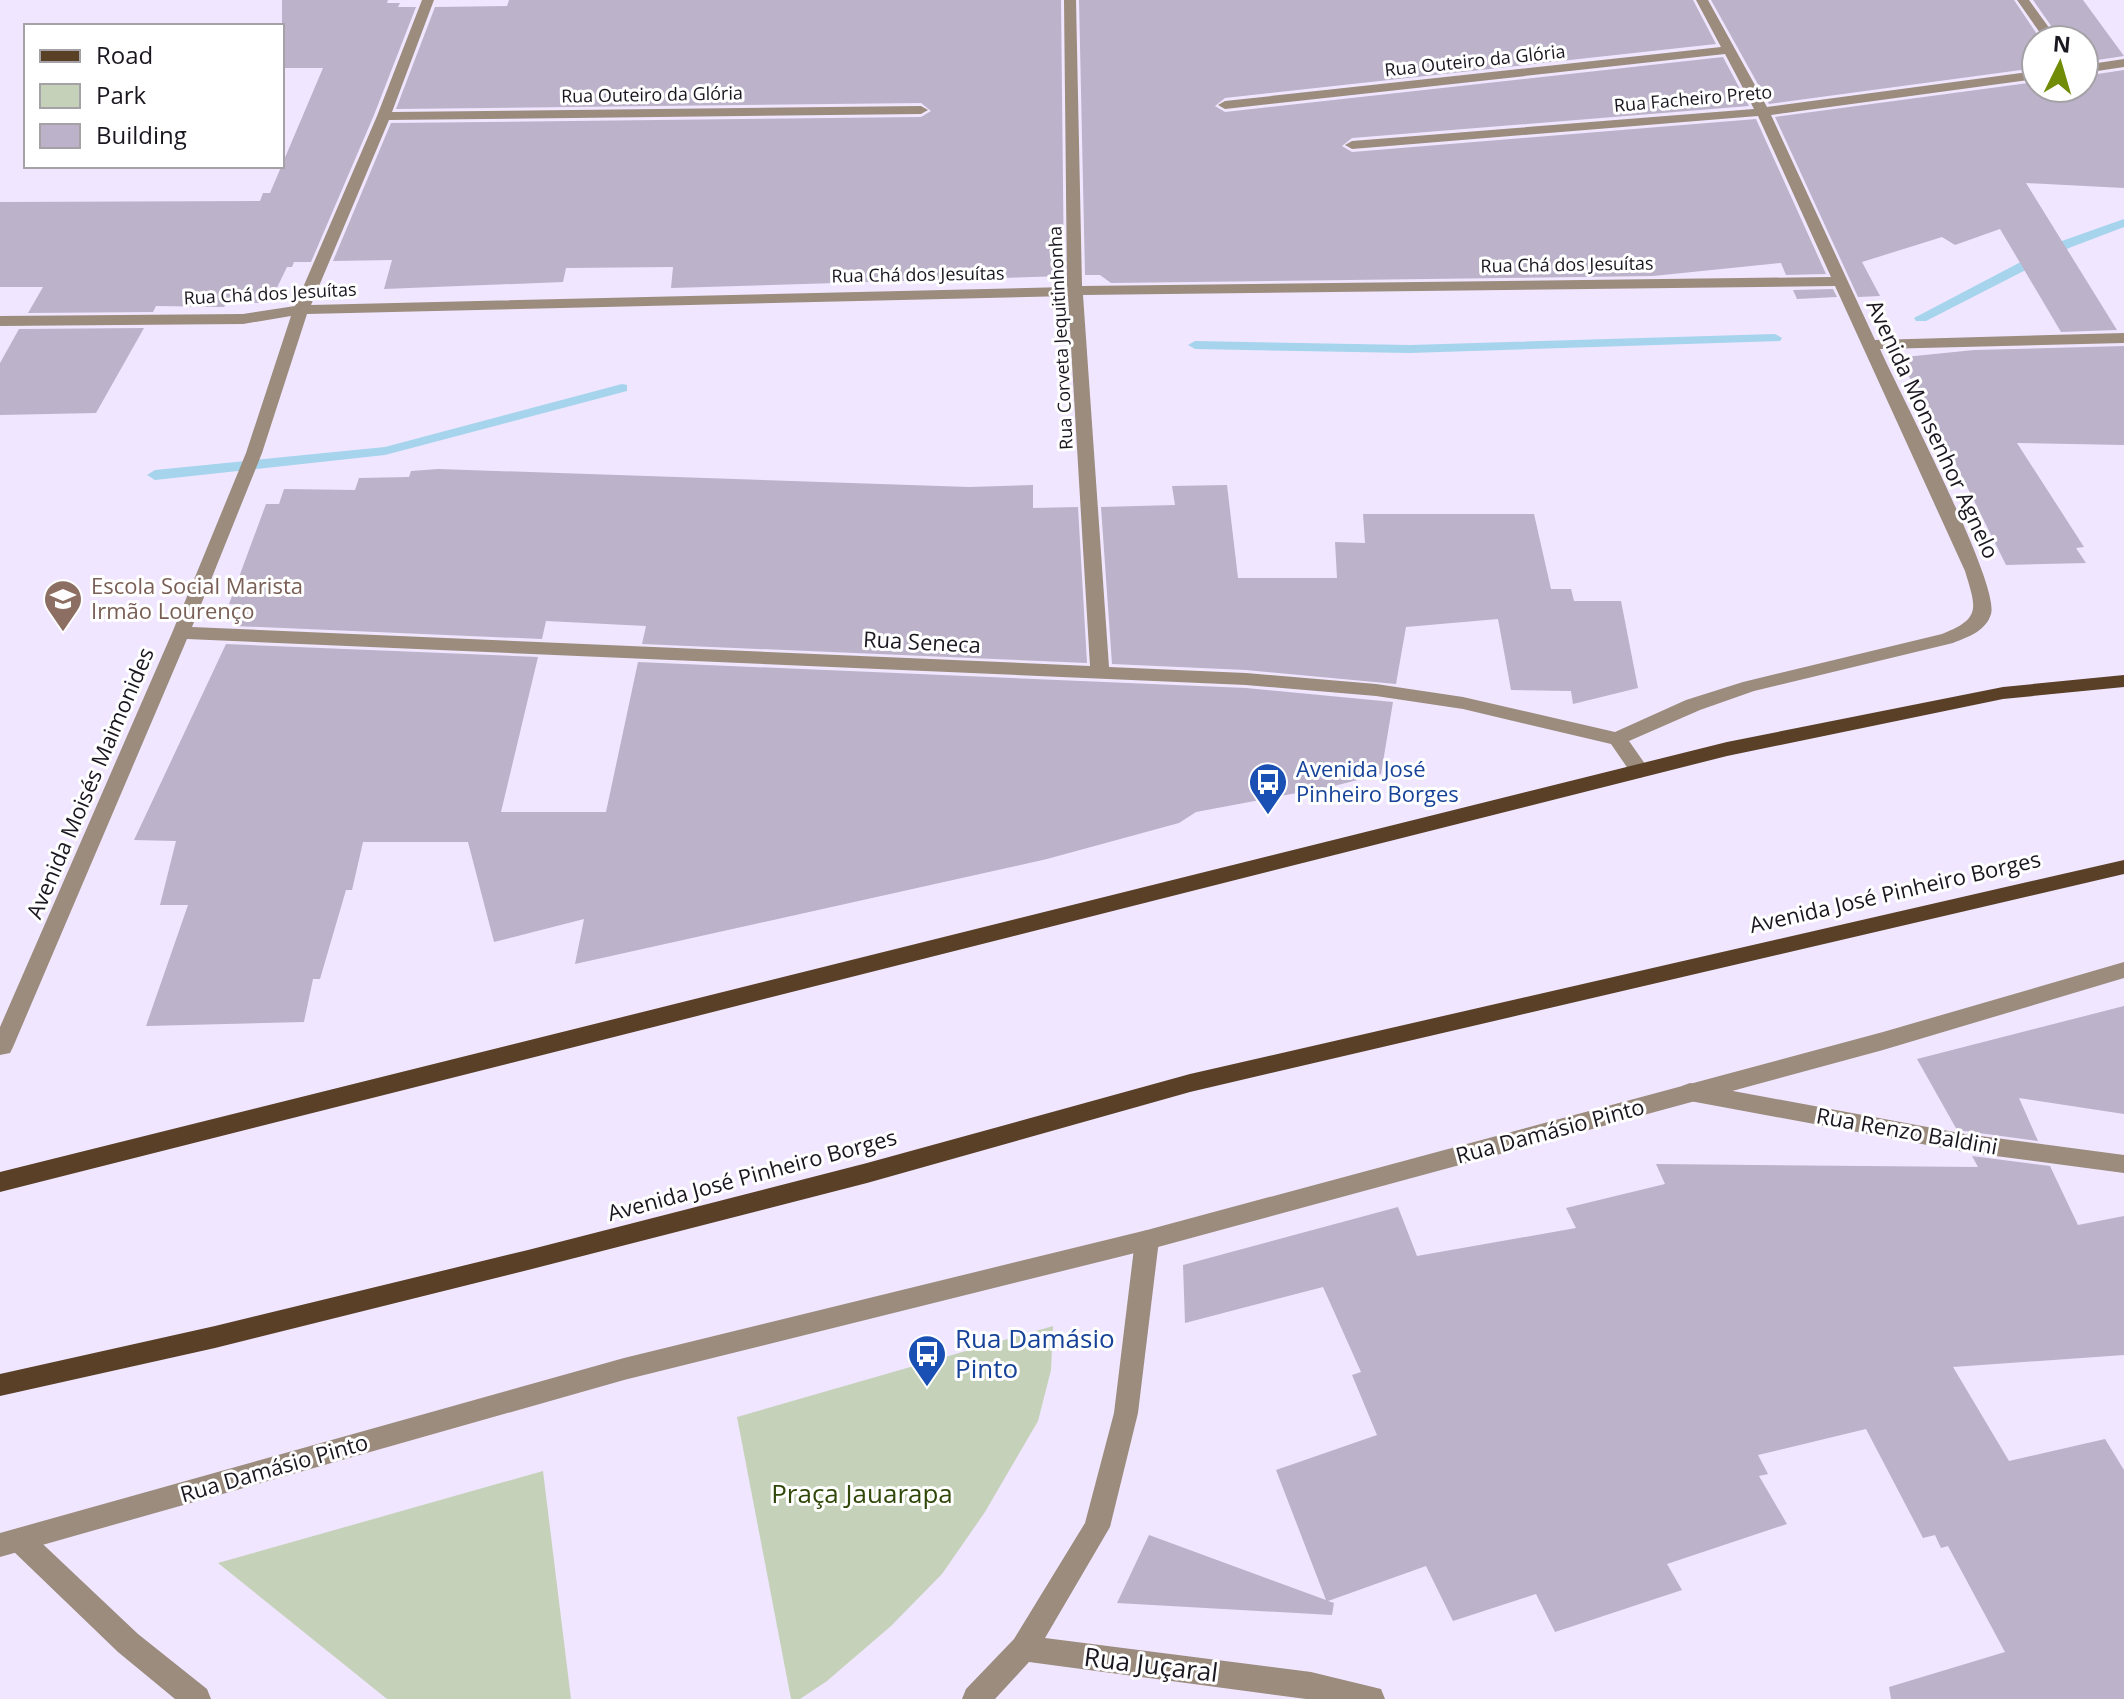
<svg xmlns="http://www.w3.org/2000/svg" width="2124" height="1699" font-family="'Open Sans',sans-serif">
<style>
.green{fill:#c5d2b9}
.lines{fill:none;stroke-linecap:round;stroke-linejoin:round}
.stream{fill:#a6d4ed;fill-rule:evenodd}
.building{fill:#bcb2ca}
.minor{fill:#9b8c7e;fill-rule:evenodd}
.tertiary{fill:#9b8c7e;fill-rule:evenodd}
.primary{fill:#594027;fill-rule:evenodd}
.labels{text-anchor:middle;stroke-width:6;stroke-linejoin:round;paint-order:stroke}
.far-street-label{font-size:18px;fill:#1b1720;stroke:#fff}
.street-label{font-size:22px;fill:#1b1720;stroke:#fff}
.education-label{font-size:22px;fill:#785e54;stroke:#fff;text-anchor:start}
.transit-label{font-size:22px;fill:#164399;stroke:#fff;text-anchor:start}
.near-transit-label{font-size:26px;fill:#164399;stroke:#fff;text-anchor:start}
.near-park-label{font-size:26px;fill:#31480a;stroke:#fff}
.near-street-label{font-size:26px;fill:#1b1720;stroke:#fff}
</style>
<rect width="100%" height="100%" fill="#f0e6ff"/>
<g class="green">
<path d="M1053 1326 1051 1370 1038 1421 985 1512 942 1574 891 1626 827 1681 800 1699H791L737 1417Z"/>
<path d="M543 1471 571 1699H387L218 1563Z"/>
</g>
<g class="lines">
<g class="stream">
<path d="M2124 219V227L2069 248 1926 321H1916L1914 318 2059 242Z"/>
<path d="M1775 334 1782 338 1780 341 1410 353 1195 349 1188 345 1195 341 1410 345Z"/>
<path d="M622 384 627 385V391L385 455 155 480 147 475 155 470 385 447Z"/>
</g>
</g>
<g class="building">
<path d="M282 0H388L387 3H400L398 7H416L374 115 311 262H294L292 267H287L272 298 259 303 227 302 224 307 156 306 153 312 28 313 43 287H0V202L260 201 263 193H270L323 68H282Z"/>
<path d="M509 0H1061L1064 276 671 288 673 267 566 268 563 282 384 289 392 260 333 261 391 123 921 117 931 111 921 103 396 109 435 7 507 6Z"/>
<path d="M1079 0H1693L1716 44 1225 98 1215 106 1225 112 1723 57 1749 106 1352 138 1342 146 1352 152 1756 119 1826 274 1786 275 1781 263 1653 276 1111 283 1100 275H1085Z"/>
<path d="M1711 0H2014L2041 40H2036V68L1769 104Z"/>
<path d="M2033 0H2083L2124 56 2084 62V40H2061Z"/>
<path d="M2124 70V188L2026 183 2117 330 2061 332 2000 229 1955 245 1942 237 1862 262 1880 296 1858 297 1775 117 2036 82V88H2084V76Z"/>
<path d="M1833 289 1837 297 1797 299 1793 290Z"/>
<path d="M144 328 96 413 0 415V363L19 329Z"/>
<path d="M2124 346V445L2017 443 2084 547 2076 548 2086 563 2006 565 1919 390 1895 358 1974 350Z"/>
<path d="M438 469 969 487 1033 485V508L1078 507 1087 663 642 644 646 626 546 621 542 639 234 626 244 605 229 604 266 504H279L284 489 355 490 359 478 409 477 411 471Z"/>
<path d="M1227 485 1238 578H1337L1335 542 1365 543 1363 514H1534L1551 589H1571L1574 601H1621L1638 688 1573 704 1571 691 1511 690 1498 619 1406 627 1396 684 1246 670 1112 664 1101 507 1175 505 1172 486Z"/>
<path d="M226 644 538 657 501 812H606L638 662 1246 688 1393 702 1381 774 1334 786 1196 812 1179 823 1047 859 575 964 584 919 494 942 468 842H363L352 890H346L320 979H313L304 1022 146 1026 188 905H160L176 841 134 840Z"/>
<path d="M2124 1006V1114L2019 1098 2038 1141 1957 1130 1917 1059Z"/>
<path d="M1972 1156 2050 1166 2078 1225 2124 1216V1355L1953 1367 2009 1461 2105 1439 2124 1470V1699H1891L1889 1687 2005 1652 1948 1546 1941 1548 1935 1535 1923 1538 1866 1429 1758 1455 1768 1474 1759 1476 1787 1524 1667 1564 1682 1590 1555 1632 1536 1594 1453 1621 1426 1566 1328 1601 1334 1603 1332 1615 1117 1603 1149 1535 1326 1600 1276 1470 1377 1435 1352 1375 1361 1372 1323 1287 1185 1323 1183 1265 1398 1207 1417 1256 1576 1228 1566 1208 1665 1184 1656 1164 1978 1167Z"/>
</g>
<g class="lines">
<g class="minor">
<path d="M422 0H434L392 112 921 106 928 110 921 114 389 120 311 305 1067 287 1064 0H1076L1082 286 1831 277 1758 116 1352 149 1345 145 1352 141 1754 109 1725 54 1225 109 1218 105 1225 101 1721 47 1696 0H1708L1767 107 2036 71V79L1771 115 1875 340 2124 333V343L1880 349C1898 390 2000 583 1991 614 1986 631 1968 637 1953 643L1754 691 1700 710 1629 741 1650 771 1640 778 1633 776 1611 744 1463 709 1376 696 1246 685 187 639 13 1047 10 1053 0 1055V1027L172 633 246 453 291 316 243 324 0 326V316L243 314 295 306 377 116ZM1835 286 1965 571C1976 608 1982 618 1942 634L1743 682 1686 700 1615 732 1463 697 1376 684 1246 673 1109 667 1083 295ZM1068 296 1090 666 192 627 262 453 307 314Z"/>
<path d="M2017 0H2029L2058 40H2045Z"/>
<path d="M2124 59V67L2084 73V65Z"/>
<path d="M1690 1083 1965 1134 2124 1155V1173L1965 1152 1690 1101 1682 1098 1679 1092 1682 1086Z"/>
<path d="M1147 1230 1155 1233 1159 1240 1138 1413 1110 1527 1045 1638 1311 1672 1381 1689 1385 1699H1306L1029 1662 995 1699H962L966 1689 1014 1639 1085 1523 1114 1413 1135 1240 1139 1233Z"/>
<path d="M20 1528 29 1531 138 1634 207 1689 211 1699H175L118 1652 11 1549 7 1540 11 1531Z"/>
</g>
<path class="tertiary" d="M2124 962V978L1883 1050 1147 1250 624 1380 0 1557V1533L624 1358 1147 1230 1883 1032Z"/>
<g class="primary">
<path d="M2124 675V687L2003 699 1727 756 0 1192V1172L1727 742 2003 687Z"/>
<path d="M2124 860V874L1190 1092 867 1183 528 1270 215 1348 0 1396V1374L215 1326 528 1250 867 1163 1190 1074Z"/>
</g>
</g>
<defs>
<symbol id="school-pin" viewBox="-11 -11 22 30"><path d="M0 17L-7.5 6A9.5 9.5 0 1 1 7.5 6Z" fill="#8d6e63" stroke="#fff"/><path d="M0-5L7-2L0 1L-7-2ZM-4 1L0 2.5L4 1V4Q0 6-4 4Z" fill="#fff"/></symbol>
<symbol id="bus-pin" viewBox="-11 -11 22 30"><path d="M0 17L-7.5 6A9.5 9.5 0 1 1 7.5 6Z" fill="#1a4fb4" stroke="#fff"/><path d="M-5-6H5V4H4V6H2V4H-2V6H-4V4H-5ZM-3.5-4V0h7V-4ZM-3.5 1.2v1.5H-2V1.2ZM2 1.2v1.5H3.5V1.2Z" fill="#fff"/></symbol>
</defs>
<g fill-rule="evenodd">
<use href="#school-pin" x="41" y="577" width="44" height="60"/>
<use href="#bus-pin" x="1246" y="760" width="44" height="60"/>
<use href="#bus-pin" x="905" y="1332" width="44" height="60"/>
</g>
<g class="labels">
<g class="far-street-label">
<text transform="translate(1475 61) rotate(-6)" y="6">Rua Outeiro da Glória</text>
<text transform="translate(652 95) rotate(-1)" y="6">Rua Outeiro da Glória</text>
<text transform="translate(1693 99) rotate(-5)" y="6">Rua Facheiro Preto</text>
<text transform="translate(1567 265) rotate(-1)" y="6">Rua Chá dos Jesuítas</text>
<text transform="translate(918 275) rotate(-1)" y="6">Rua Chá dos Jesuítas</text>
<text transform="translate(270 294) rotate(-3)" y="6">Rua Chá dos Jesuítas</text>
<text transform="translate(1061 338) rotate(-93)" y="6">Rua Corveta Jequitinhonha</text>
</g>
<g class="street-label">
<text transform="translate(1933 429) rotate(65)" y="8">Avenida Monsenhor Agnelo</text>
<text transform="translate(922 642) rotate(3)" y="8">Rua Seneca</text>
<text transform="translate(90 783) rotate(-67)" y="8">Avenida Moisés Maimonides</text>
<text transform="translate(1895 892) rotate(-13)" y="8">Avenida José Pinheiro Borges</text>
<text transform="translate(1550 1131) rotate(-15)" y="8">Rua Damásio Pinto</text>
<text transform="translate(1907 1131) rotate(10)" y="8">Rua Renzo Baldini</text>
<text transform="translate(752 1175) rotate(-15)" y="8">Avenida José Pinheiro Borges</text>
<text transform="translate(274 1468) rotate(-16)" y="8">Rua Damásio Pinto</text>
</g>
<g class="education-label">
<text x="91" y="594">Escola Social Marista<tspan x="91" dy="25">Irmão Lourenço</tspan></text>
</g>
<g class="transit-label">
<text x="1296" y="777">Avenida José<tspan x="1296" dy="25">Pinheiro Borges</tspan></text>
</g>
<g class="near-transit-label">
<text x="955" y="1348">Rua Damásio<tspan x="955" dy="30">Pinto</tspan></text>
</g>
<g class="near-park-label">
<text x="862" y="1503">Praça Jauarapa</text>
</g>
<g class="near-street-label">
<text transform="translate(1151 1665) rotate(7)" y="9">Rua Juçaral</text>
</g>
</g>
<rect x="24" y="24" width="260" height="144" fill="#ffffff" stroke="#a4a2a6" stroke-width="2"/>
<rect x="40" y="50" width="40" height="12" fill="#594027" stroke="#a4a2a6" stroke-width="2"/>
<text x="96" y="64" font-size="24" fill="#1b1720">Road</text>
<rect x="40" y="84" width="40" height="24" fill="#c5d2b9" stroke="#a4a2a6" stroke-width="2"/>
<text x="96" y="104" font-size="24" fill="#1b1720">Park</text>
<rect x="40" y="124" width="40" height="24" fill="#bcb2ca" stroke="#a4a2a6" stroke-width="2"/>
<text x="96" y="144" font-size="24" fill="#1b1720">Building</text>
<g transform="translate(2060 64) rotate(5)"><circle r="38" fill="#ffffff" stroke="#a4a2a6" stroke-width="2"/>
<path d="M0-6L14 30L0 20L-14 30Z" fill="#718c06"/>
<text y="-12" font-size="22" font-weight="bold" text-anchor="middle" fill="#1b1720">N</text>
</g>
</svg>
